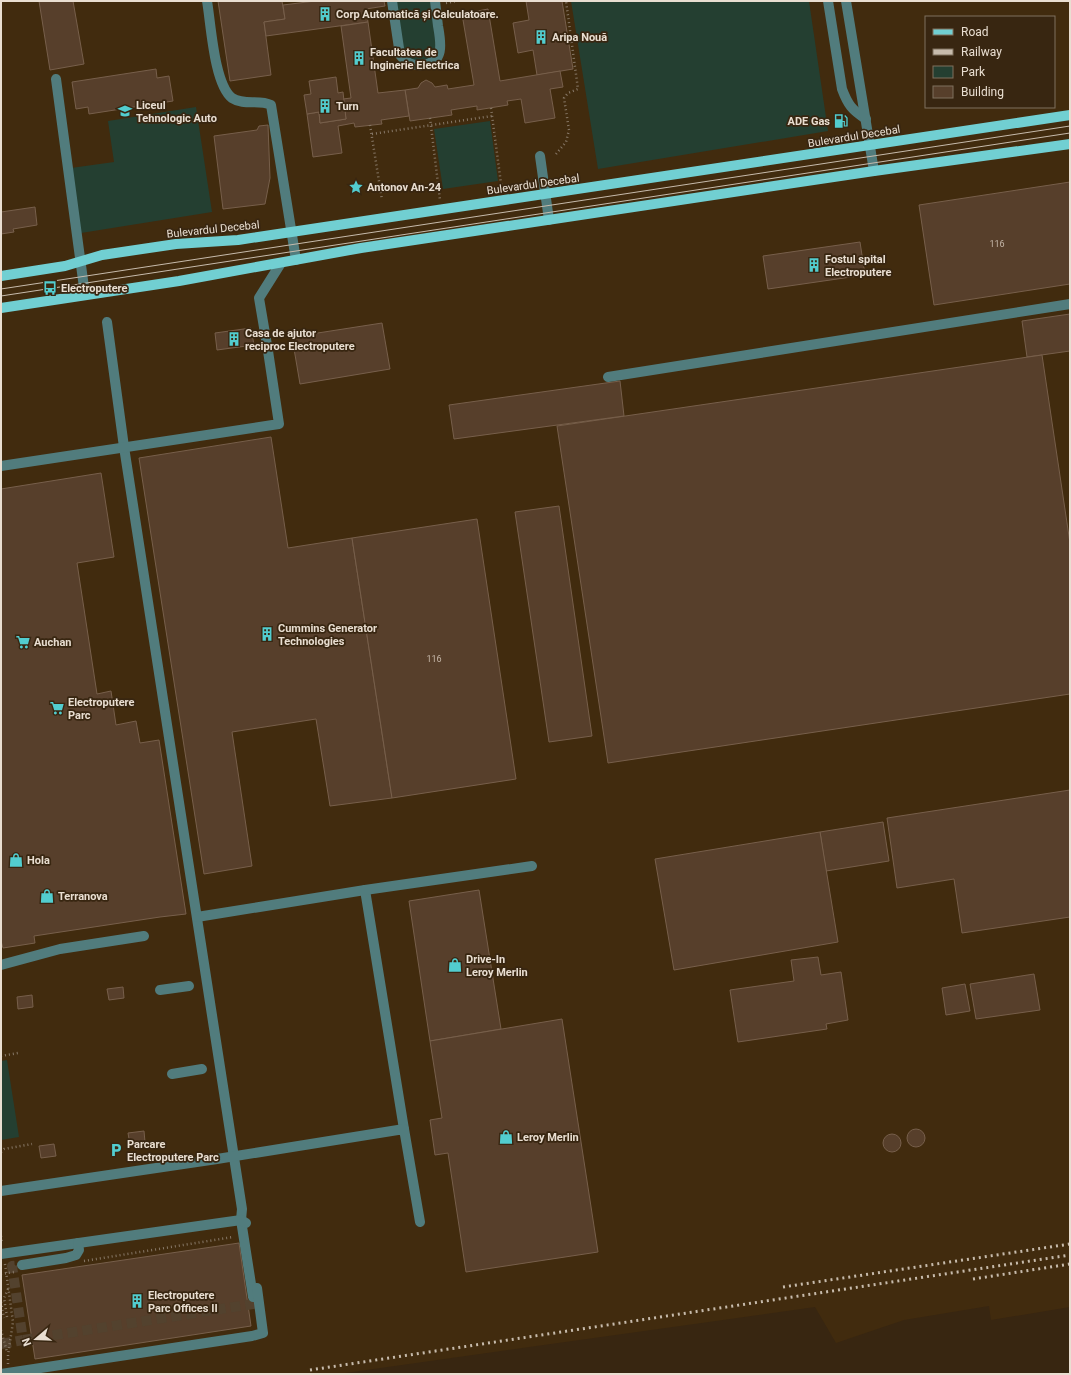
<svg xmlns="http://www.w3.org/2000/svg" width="1071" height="1375" font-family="Roboto,sans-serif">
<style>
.built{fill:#412b0e;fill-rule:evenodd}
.green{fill:#243f31}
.building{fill:#573f2b;stroke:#775f4b}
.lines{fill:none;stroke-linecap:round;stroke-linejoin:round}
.minor-tunnel{stroke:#53422e;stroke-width:10;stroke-dasharray:10 5;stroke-linecap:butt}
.path{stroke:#877867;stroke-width:2.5;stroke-dasharray:1 3;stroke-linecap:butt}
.minor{stroke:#517c7d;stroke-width:10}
.major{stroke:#71cfd2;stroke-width:10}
.tram{stroke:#c7bbac;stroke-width:1}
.rail{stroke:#c7bbac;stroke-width:3;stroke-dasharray:2 4;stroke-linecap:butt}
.labels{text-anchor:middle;stroke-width:3.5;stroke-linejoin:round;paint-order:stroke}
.number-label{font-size:9px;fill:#c4b6a8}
.poi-label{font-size:11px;font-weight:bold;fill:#e9ded1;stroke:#382611;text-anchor:start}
.street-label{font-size:11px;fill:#e9ded1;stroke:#382611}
</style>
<rect width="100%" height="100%" fill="#382611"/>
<path class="built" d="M1 1H1070V1307L991 1320 989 1306 904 1320 836 1343 815 1307 338 1374H1ZM926 17H1054V107H926Z"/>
<g class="green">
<path d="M392 1H435L442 47 431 63 406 62Z"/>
<path d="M571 1H809L828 131 598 169Z"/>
<path d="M196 107 212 212 81 233 71 168 114 162 108 121Z"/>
<path d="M490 121 498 181 443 189 434 129Z"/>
<path d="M7 1060 19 1137 1 1140V1061Z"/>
</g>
<g class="building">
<path d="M39 1H73L84 64 50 70Z"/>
<path d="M218 1H282L285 19 264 22 271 75 230 81Z"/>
<path d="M315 1H384L385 6 366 9 368 22 266 36 264 22 285 19 283 5Z"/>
<path d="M526 1H562L573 69 537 75 533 50 518 53 513 23 529 20Z"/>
<path d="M488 9 500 81 560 71 563 87 550 89 555 118 525 123 521 99 507 101 508 105 477 110V106L451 110 452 115 410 121 405 90 418 88 421 83 426 80 432 83 435 87 447 85 448 89 474 85 462 14Z"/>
<path d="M368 22 378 93 405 90 409 116 381 120 382 124 355 127 354 123 338 126 342 153 313 157 307 114 319 112 320 123 346 119 343 99 351 98 341 26Z"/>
<path d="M156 69 157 78 169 76 173 101 89 114 88 107 76 109 72 82Z"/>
<path d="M336 77 338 93 343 92 346 119 320 123 319 112 307 114 304 95 311 94 309 81Z"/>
<path d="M268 125 270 178 265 204 223 209 214 136 257 130 259 126Z"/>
<path d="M1070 182V284L934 305 919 205Z"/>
<path d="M35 207 37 225 13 229 14 232 1 234V212Z"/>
<path d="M860 242 865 275 768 289 763 256Z"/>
<path d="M1070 314V351L1027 357 1022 321Z"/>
<path d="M382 323 390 369 300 384 292 337Z"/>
<path d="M251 328 254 345 217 350 215 333Z"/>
<path d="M1042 355 1070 543V694L608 763 557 426Z"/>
<path d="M620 381 624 416 454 439 449 405Z"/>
<path d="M271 437 288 548 352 538 392 798 330 806 316 719 232 732 252 866 204 874 139 458Z"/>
<path d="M101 473 114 557 77 563 97 694 111 691 116 725 136 721 140 743 159 740 186 914 160 917 34 936 35 943 3 948 1 941V489Z"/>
<path d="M559 506 592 736 549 742 515 512Z"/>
<path d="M477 519 516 779 392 798 352 538Z"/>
<path d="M1070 790V917L962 933 954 879 897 888 887 818Z"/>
<path d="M883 822 889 861 826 871 820 832Z"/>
<path d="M820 832 838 942 674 970 655 859Z"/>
<path d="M479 890 501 1029 430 1041 409 901Z"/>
<path d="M818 957 821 975 841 972 848 1020 826 1024 827 1029 738 1042 730 990 794 981 791 960Z"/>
<path d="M1034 974 1040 1010 976 1019 970 984Z"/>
<path d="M965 984 970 1011 946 1015 942 988Z"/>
<path d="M123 987 124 998 109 1000 107 989Z"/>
<path d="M32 995 33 1007 18 1009 17 997Z"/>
<path d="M562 1019 598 1252 466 1272 448 1153 435 1155 430 1120 442 1118 430 1041Z"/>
<circle cx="916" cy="1138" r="9"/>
<path d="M144 1131 145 1142 130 1145 128 1133Z"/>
<circle cx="892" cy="1143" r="9"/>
<path d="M54 1144 56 1156 41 1158 39 1146Z"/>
<path d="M239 1243 251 1326 35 1359 22 1275Z"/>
</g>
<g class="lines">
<g class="minor-tunnel">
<path d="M23 1340 253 1304V1297"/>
<path d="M1 1344 23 1340 12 1266 22 1265"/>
</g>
<g class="path">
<path d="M446 3 456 1"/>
<path d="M491 108 502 191"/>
<path d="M430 118 440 200"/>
<path d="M370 125 382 200"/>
<path d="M372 134 492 116"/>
<path d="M556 154 566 142 569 130 564 98 568 93 578 89 566 1"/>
<path d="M1 1056 18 1053"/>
<path d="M1 1152 4 1149 32 1144"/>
<path d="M1 1236 2 1243"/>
<path d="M84 1261 233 1237"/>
<path d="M5 1264 13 1322 8 1355V1364"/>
<path d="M1 1274 14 1272"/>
<path d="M1 1302 4 1318"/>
<path d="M7 1317 4 1298 8 1289"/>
<path d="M1 1330 7 1352"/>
</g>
<g class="minor">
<path d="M207 1C211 24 214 84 232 98 244 106 259 99 271 105L296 260"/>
<path d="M392 1 400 55C406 63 412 66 422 65 445 63 441 43 438 26 437 18 436 9 435 1"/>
<path d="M828 1 842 89C848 105 852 110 866 119"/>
<path d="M846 1 874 171"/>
<path d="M56 79 85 295"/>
<path d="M540 156 549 220"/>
<path d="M107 322 124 447 242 1209 241 1220 253 1297"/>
<path d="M608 377 1070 304"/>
<path d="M1 466 279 424 268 351 259 298 281 263"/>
<path d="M365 890 404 1129"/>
<path d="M197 917 365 890 532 866"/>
<path d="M1 965 60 949 144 936"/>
<path d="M160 990 189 986"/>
<path d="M172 1074 202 1069"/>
<path d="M1 1191 217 1159 404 1129 420 1222"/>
<path d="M1 1254 241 1220 246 1223"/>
<path d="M22 1265 66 1258 76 1255 79 1250 78 1243"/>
<path d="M1 1374 252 1336 263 1333 257 1288"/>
</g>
<g class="major">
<path d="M1 276 65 266 102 255 176 244 238 240 1070 115"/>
<path d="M1 308 179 281 361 248 874 171 1070 144"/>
</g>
<g class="tram">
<path d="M1 289 1070 126"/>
<path d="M1 296 1070 133"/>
</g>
<g class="rail">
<path d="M973 1279 1070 1264"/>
<path d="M783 1287 1070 1244"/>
<path d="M310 1370 1070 1255"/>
</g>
</g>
<defs>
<symbol id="building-bare" viewBox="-9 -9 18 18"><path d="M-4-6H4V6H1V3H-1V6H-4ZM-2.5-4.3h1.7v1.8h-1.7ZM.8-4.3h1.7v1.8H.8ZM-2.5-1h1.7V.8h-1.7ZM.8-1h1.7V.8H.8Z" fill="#52cdcf" stroke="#382611" stroke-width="2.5" paint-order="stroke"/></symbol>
<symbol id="school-bare" viewBox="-9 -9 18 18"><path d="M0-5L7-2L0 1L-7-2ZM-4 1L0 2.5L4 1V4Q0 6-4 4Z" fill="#52cdcf" stroke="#382611" stroke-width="2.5" paint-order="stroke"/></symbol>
<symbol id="fuel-bare" viewBox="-9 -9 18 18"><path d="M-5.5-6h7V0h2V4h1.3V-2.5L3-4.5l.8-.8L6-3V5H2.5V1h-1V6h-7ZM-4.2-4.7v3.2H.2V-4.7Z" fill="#52cdcf" stroke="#382611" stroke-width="2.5" paint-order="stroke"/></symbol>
<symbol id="sight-bare" viewBox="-9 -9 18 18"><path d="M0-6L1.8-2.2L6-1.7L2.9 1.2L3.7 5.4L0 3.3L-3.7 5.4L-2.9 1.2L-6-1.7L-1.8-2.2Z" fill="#52cdcf" stroke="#382611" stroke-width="2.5" paint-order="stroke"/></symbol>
<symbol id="bus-bare" viewBox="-9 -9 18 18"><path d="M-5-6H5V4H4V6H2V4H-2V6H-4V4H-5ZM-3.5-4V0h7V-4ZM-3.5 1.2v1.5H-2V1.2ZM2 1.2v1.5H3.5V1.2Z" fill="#52cdcf" stroke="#382611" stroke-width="2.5" paint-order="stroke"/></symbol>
<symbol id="supermarket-bare" viewBox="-9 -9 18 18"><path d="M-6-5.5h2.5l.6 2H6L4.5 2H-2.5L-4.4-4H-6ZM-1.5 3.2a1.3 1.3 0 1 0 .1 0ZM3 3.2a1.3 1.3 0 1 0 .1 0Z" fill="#52cdcf" stroke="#382611" stroke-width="2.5" paint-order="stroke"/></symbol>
<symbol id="shop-bare" viewBox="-9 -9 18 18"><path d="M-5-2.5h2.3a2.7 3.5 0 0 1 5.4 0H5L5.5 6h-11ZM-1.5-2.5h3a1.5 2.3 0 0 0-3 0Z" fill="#52cdcf" stroke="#382611" stroke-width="2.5" paint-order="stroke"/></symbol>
<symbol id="parking-bare" viewBox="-9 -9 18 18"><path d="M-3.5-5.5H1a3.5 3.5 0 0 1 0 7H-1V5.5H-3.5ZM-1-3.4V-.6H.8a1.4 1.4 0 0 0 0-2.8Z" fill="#52cdcf" stroke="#382611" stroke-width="2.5" paint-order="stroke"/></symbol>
</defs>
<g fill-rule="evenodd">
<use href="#building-bare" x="315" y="4" width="20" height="20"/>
<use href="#building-bare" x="531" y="27" width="20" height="20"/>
<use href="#building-bare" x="349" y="48" width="20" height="20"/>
<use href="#building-bare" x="315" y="96" width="20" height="20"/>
<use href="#school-bare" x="115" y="101" width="20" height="20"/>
<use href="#fuel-bare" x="831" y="111" width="20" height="20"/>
<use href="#sight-bare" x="346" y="177" width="20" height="20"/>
<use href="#building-bare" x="804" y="255" width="20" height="20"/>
<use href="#bus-bare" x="40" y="278" width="20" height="20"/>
<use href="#building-bare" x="224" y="329" width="20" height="20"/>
<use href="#building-bare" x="257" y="624" width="20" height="20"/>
<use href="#supermarket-bare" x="13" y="632" width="20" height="20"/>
<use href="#supermarket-bare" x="47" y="698" width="20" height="20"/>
<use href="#shop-bare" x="6" y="850" width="20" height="20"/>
<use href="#shop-bare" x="37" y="886" width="20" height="20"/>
<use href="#shop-bare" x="445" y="955" width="20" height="20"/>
<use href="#shop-bare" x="496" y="1127" width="20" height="20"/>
<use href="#parking-bare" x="106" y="1140" width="20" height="20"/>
<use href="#building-bare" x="127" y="1291" width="20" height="20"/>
</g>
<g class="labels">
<g class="number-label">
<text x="997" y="247">116</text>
<text x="434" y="662">116</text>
</g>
<g class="poi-label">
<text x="336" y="18">Corp Automatică și Calculatoare.</text>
<text x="552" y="41">Aripa Nouă</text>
<text x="370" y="56">Facultatea de<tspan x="370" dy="13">Inginerie Electrica</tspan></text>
<text x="136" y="109">Liceul<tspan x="136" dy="13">Tehnologic Auto</tspan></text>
<text x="336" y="110">Turn</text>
<text x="830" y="125" text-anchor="end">ADE Gas</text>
<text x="367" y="191">Antonov An-24</text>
<text x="825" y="263">Fostul spital<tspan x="825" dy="13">Electroputere</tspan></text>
<text x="61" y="292">Electroputere</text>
<text x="245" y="337">Casa de ajutor<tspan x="245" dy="13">reciproc Electroputere</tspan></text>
<text x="278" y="632">Cummins Generator<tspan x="278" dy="13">Technologies</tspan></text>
<text x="34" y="646">Auchan</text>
<text x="68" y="706">Electroputere<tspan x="68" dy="13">Parc</tspan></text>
<text x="27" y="864">Hola</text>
<text x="58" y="900">Terranova</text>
<text x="466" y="963">Drive-In<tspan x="466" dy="13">Leroy Merlin</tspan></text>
<text x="517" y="1141">Leroy Merlin</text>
<text x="127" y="1148">Parcare<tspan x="127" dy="13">Electroputere Parc</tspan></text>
<text x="148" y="1299">Electroputere<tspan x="148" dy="13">Parc Offices II</tspan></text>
</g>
<g class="street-label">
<text transform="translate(854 136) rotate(-9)" y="4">Bulevardul Decebal</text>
<text transform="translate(533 184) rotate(-8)" y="4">Bulevardul Decebal</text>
<text transform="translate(213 229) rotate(-6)" y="4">Bulevardul Decebal</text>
</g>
</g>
<rect width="1071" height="1375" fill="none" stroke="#e9ded1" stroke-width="4"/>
<rect x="925" y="16" width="130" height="92" fill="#382611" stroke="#7f705e"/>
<rect x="933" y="29" width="20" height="6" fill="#71cfd2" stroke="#7f705e"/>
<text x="961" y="36" font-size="12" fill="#e9ded1">Road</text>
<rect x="933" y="49" width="20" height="6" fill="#c7bbac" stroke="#7f705e"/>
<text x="961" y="56" font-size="12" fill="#e9ded1">Railway</text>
<rect x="933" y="66" width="20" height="12" fill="#243f31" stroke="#7f705e"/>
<text x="961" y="76" font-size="12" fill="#e9ded1">Park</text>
<rect x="933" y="86" width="20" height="12" fill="#573f2b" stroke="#7f705e"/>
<text x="961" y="96" font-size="12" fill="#e9ded1">Building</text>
<g transform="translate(36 1339) rotate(251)" stroke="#382611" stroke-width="3" paint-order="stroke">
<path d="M0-3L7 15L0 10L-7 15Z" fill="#e9ded1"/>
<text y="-6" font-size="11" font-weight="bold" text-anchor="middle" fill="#e9ded1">N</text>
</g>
</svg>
